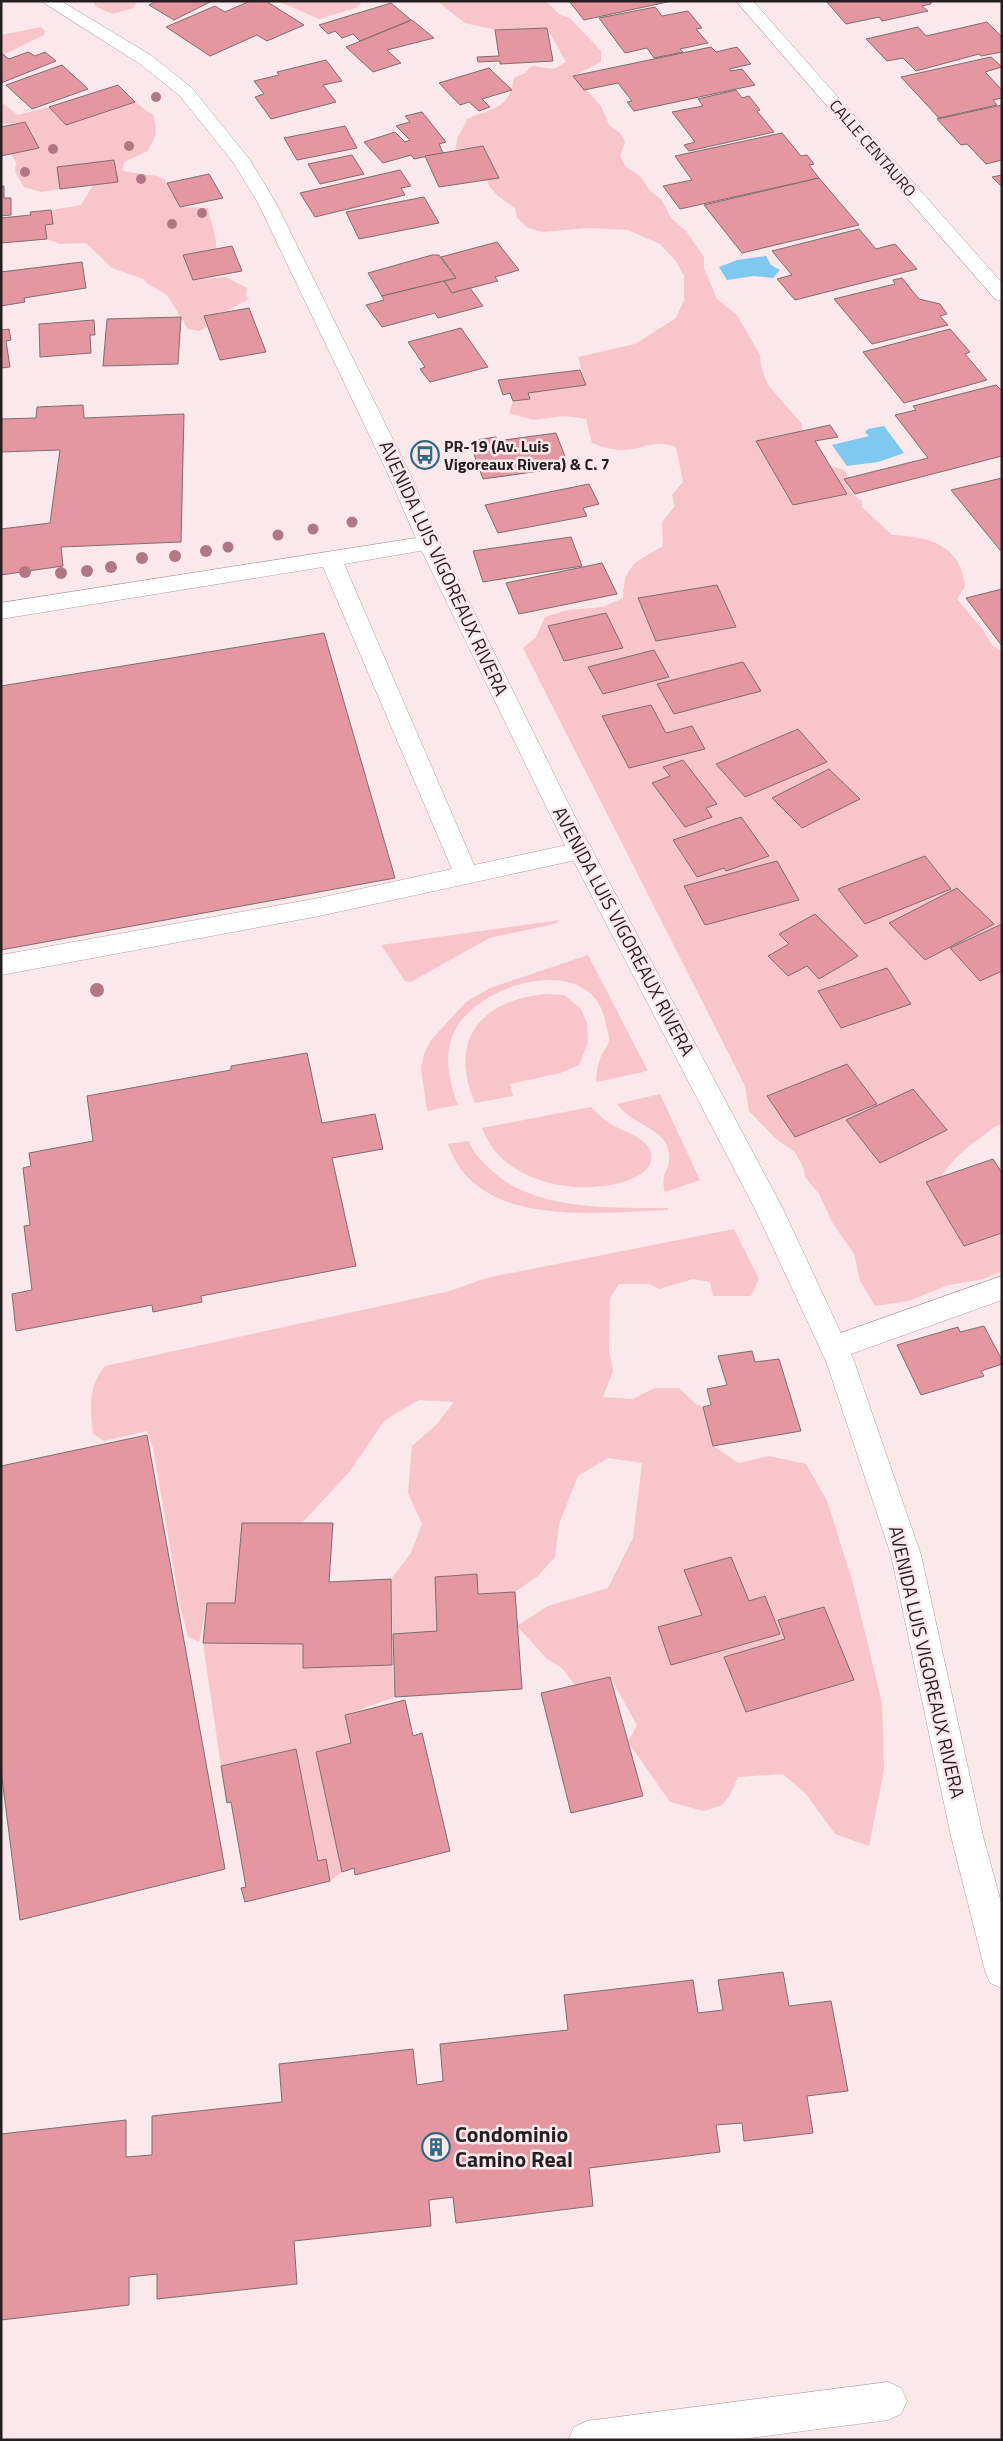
<svg xmlns="http://www.w3.org/2000/svg" width="1003" height="2441" font-family="'Titillium Web',sans-serif">
<style>
.green{fill:#f8c5ca}
.water{fill:#7fc8f0}
.building{fill:#e497a0;stroke:#7e6e6f}
.lines{fill:none;stroke-linecap:round;stroke-linejoin:round}
.service-casing{stroke:#af9e9f;stroke-width:1}
.minor-casing{stroke:#af9e9f;stroke-width:1}
.secondary-casing{stroke:#af9e9f;stroke-width:1}
.service{fill:#fff;fill-rule:evenodd}
.minor{fill:#fff;fill-rule:evenodd}
.secondary{fill:#fff;fill-rule:evenodd}
.tree{fill:#b17884}
.labels{text-anchor:middle;stroke-width:5;stroke-linejoin:round;paint-order:stroke}
.far-street-label{font-size:16px;fill:#241e1e;stroke:#fae8ea}
.far-poi-label{font-size:16px;font-weight:bold;fill:#241e1e;stroke:#fae8ea;text-anchor:start}
.street-label{font-size:19px;fill:#241e1e;stroke:#fae8ea}
.near-poi-label{font-size:22px;font-weight:bold;fill:#241e1e;stroke:#fae8ea;text-anchor:start}
</style>
<rect width="100%" height="100%" fill="#fae8ea"/>
<g class="green">
<path d="M93 1H138L133 8 112 14 95 6Z"/>
<path d="M278 1H362L358 7 319 19Z"/>
<path d="M437 1H546L560 15 570 18 601 51V62L574 76 601 106 609 125 620 133 625 142 620 156 626 167 640 176 650 191 661 199 671 218 686 231 704 257V268L717 299 737 315 760 355 761 366 768 385 802 424V437L816 462 844 470C853 481 841 488 862 501V507L892 535C929 537 961 544 965 587L957 599 983 630 992 645 1002 652V1124L996 1126C975 1142 954 1155 941 1177L926 1182 964 1246 1002 1234V1271L984 1279 949 1285 908 1301 875 1306 860 1281 854 1254 832 1222 819 1194 805 1177 804 1169 795 1152 776 1139 749 1111 745 1086 523 648 536 637 545 617 568 610 603 607 623 598C624 564 636 562 663 546L662 522 675 506 672 495 683 482 676 447C656 439 645 448 626 450 614 451 603 447 592 443L586 419 565 416 533 420 509 413 513 401 530 399 528 393 586 385 578 357 635 344 676 318 684 300V276L675 260 660 244 628 230 588 228 543 232 528 228 517 218 515 208 498 196 490 187 487 180 498 177 483 146 456 150C455 137 463 131 467 119 491 108 509 111 514 78L525 73 532 66 554 69 566 62 547 28 495 30 465 23Z"/>
<path d="M41 27 45 31 44 35 3 55 1 53V35Z"/>
<path d="M1 102 18 115 49 107 66 125 135 102 154 116 156 134 148 151 124 162 122 171 157 176 164 179 180 207 208 208C210 223 217 234 216 249L183 255 193 280 226 277 247 288 246 295 249 299 227 311 204 316 208 327 199 331 188 329 167 295 148 284 143 279 112 268 86 243 60 244 47 239 45 225 52 224 51 210 81 205 93 185 118 182 114 161 57 167 60 189 41 192 24 187 15 172 16 162 11 154 38 147 25 122 1 124Z"/>
<path d="M560 920 554 924 489 938 411 982 405 981 381 945Z"/>
<path d="M588 955 648 1071 596 1082C596 1073 598 1065 601 1056 603 1051 609 1045 609 1039 609 1033 606 1026 605 1020 590 949 470 984 452 1037 444 1058 450 1084 458 1105L427 1111 421 1068 424 1054 431 1040 466 1002 490 988Z"/>
<path d="M545 994 564 995 581 1009 587 1023 588 1043 579 1065 560 1073 510 1084 513 1096 475 1103C448 1040 480 1001 545 994Z"/>
<path d="M660 1094 700 1180 665 1192C659 1171 671 1172 669 1154 668 1133 643 1127 628 1115 624 1112 620 1108 617 1104Z"/>
<path d="M591 1107C596 1112 602 1118 608 1122 620 1131 641 1135 649 1148 673 1193 513 1214 482 1128Z"/>
<path d="M469 1141C473 1153 480 1159 489 1168 531 1211 611 1208 668 1208V1210C597 1212 477 1230 448 1144Z"/>
<path d="M734 1229 759 1279 751 1296H713L710 1282 693 1279 659 1289 649 1284H619L610 1298 609 1350 613 1371 603 1397 632 1399 655 1388H679L696 1404 703 1407 713 1446 739 1463 769 1456 806 1464 827 1501 853 1583 882 1703 884 1770 869 1846 835 1834 805 1793 783 1774 738 1777 730 1795 722 1805 704 1811 670 1802 628 1742 637 1725 610 1677 575 1685 562 1668 547 1659 517 1626 548 1606 608 1588 633 1538 642 1463 608 1458 578 1476 559 1524 555 1557 538 1576 515 1592 478 1594 477 1574 435 1577 437 1631 393 1634 391 1579 411 1553 422 1524 408 1493 412 1446 436 1425 454 1402 419 1400 385 1420 350 1471 302 1523 242 1524 235 1603 207 1604 199 1642 188 1637 180 1605 153 1448 147 1431 104 1441 93 1434C90 1408 88 1387 105 1366L450 1291 486 1278Z"/>
<path d="M203 1643 303 1644V1668L392 1665 395 1697 345 1715 351 1743 316 1752 342 1872 330 1881 326 1859 318 1861 295 1749 221 1766Z"/>
</g>
<g class="water">
<path d="M766 256 771 265 780 270 773 278 754 276 727 280 719 267 737 260Z"/>
<path d="M884 426 904 453 878 462 847 466 832 445 869 436 865 432 868 429Z"/>
</g>
<g class="building">
<path d="M157 1H212L174 20 149 5Z"/>
<path d="M250 1H266L304 25 267 41 257 35 210 56 166 27 215 6 225 12Z"/>
<path d="M569 1H672L584 20Z"/>
<path d="M826 1H931V4L922 6 928 11 882 21 879 17 846 24Z"/>
<path d="M391 3 411 20 360 41 353 34 342 38 335 31 328 34 319 25Z"/>
<path d="M655 7 662 16 688 11 702 28 696 29 708 43 680 49 683 52 654 58 647 48 625 53 599 18Z"/>
<path d="M412 20 434 38 387 50 401 63 373 72 346 47Z"/>
<path d="M987 22 1002 37V52L981 56 979 54 916 71 903 58 887 61 866 39 918 27 926 36Z"/>
<path d="M547 28 553 61 500 64V61L478 62 477 57 499 56 495 30Z"/>
<path d="M711 47 716 52 737 47 751 64 729 69 731 71 742 69 755 85 634 111 627 102 632 101 618 83 584 90 573 76Z"/>
<path d="M28 52 35 56 45 52 56 61 1 83V53L9 59Z"/>
<path d="M991 57 1002 67 985 72 1002 90V98L993 100 997 105 939 118 901 77Z"/>
<path d="M326 60 342 81 323 85 336 102 271 119 255 97 264 94 254 81 279 75 277 72Z"/>
<path d="M62 65 88 89 32 109 6 85Z"/>
<path d="M489 68 512 90 482 99 490 107 479 111 469 102 460 105 439 83Z"/>
<path d="M118 85 135 102 66 125 49 107Z"/>
<path d="M736 90 742 98 749 96 760 110 757 111 774 132 689 151 684 145 695 142 672 112 703 106 698 99Z"/>
<path d="M1002 105V160L986 164 967 144 961 145 937 119Z"/>
<path d="M422 112 446 142 439 144 443 153 414 159 411 155 383 163 364 142 395 132 405 142 410 140 396 126 410 122 405 116Z"/>
<path d="M25 122 39 148 1 156V127Z"/>
<path d="M345 126 357 148 297 160 284 138Z"/>
<path d="M782 133 801 156 807 155 814 164 809 165 819 178 680 209 663 186 692 180 675 156Z"/>
<path d="M483 146 499 178 439 187 425 156Z"/>
<path d="M352 155 364 174 320 184 308 164Z"/>
<path d="M114 160 118 182 60 189 57 167Z"/>
<path d="M400 170 411 186 401 188 405 195 315 217 300 193Z"/>
<path d="M209 174 223 198 180 207 167 183Z"/>
<path d="M1002 175V187L992 177Z"/>
<path d="M819 178 859 225 742 253 704 205Z"/>
<path d="M1 186H4V198H11V215L1 216Z"/>
<path d="M424 197 439 223 359 239 346 212Z"/>
<path d="M51 210 53 224 45 225 47 239 1 243V218L31 215 30 212Z"/>
<path d="M859 229 876 249 895 244 917 269 795 300 777 279 792 275 772 251Z"/>
<path d="M497 242 519 270 495 277 498 281 452 293 444 281 456 278 441 257Z"/>
<path d="M232 246 242 271 193 280 183 255Z"/>
<path d="M432 255H439L456 278 382 296 368 273Z"/>
<path d="M82 262 86 288 24 298 25 302 1 306V272Z"/>
<path d="M902 278 919 299 940 304 947 314 940 316 948 325 872 344 834 299 895 284 893 280Z"/>
<path d="M444 281 452 293 470 288 483 306 438 318 435 313 382 327 366 305 384 300 382 296Z"/>
<path d="M249 308 266 352 220 360 204 316Z"/>
<path d="M181 317 178 364 103 366 107 319Z"/>
<path d="M94 320 95 335H90L91 353 40 357 39 324Z"/>
<path d="M461 328 488 367 430 382 420 369 425 367 408 342Z"/>
<path d="M9 329 11 340 6 341 10 367 1 368V330Z"/>
<path d="M950 329 970 352 965 354 987 380 904 403 863 352Z"/>
<path d="M580 370 586 385 528 393 530 399 513 401 510 393 503 395 498 380Z"/>
<path d="M996 385 1002 391V456L855 494 844 479 928 458 895 415 916 410 913 406Z"/>
<path d="M83 405 84 418 184 414 181 542 61 547 63 566 1 575V529L50 523 60 450 1 452V419L36 418 37 407Z"/>
<path d="M830 425 838 437 815 441 847 494 793 505 756 441Z"/>
<path d="M556 433 569 467 483 479 471 446 476 445 475 440 496 437 497 441Z"/>
<path d="M1002 478V550H1000L951 490Z"/>
<path d="M589 484 599 504 583 508 587 516 498 533 485 505Z"/>
<path d="M571 537 582 566 483 582 473 551Z"/>
<path d="M602 563 617 594 519 614 506 583Z"/>
<path d="M717 585 736 627 656 641 638 598Z"/>
<path d="M1002 589V646L966 598Z"/>
<path d="M606 613 623 648 564 661 548 626Z"/>
<path d="M324 633 395 878 1 950V686Z"/>
<path d="M654 650 669 677 603 694 588 667Z"/>
<path d="M743 662 761 691 674 714 657 684Z"/>
<path d="M651 705 666 733 692 726 705 749 629 768 602 716Z"/>
<path d="M798 729 827 762 745 797 716 764Z"/>
<path d="M683 760 717 804 706 808 712 817 685 827 652 783 670 776 663 767Z"/>
<path d="M829 769 860 799 802 828 772 798Z"/>
<path d="M741 817 769 856 726 871 724 868 697 877 673 840Z"/>
<path d="M925 856 951 889 865 924 838 889Z"/>
<path d="M777 861 799 900 705 925 684 886Z"/>
<path d="M957 888 994 924 925 960 889 923Z"/>
<path d="M815 914 858 956 819 979 807 966 788 976 768 956 789 944 779 934Z"/>
<path d="M1002 924V971L980 981 950 948Z"/>
<path d="M887 968 911 1004 841 1028 818 991Z"/>
<path d="M307 1053 322 1123 375 1114 383 1149 332 1158 356 1266 201 1296 202 1302 153 1312 152 1305 16 1331 12 1294 32 1290 24 1226 30 1225 23 1168 31 1166 29 1153 93 1141 87 1096 231 1070V1066Z"/>
<path d="M847 1064 877 1104 795 1137 767 1096Z"/>
<path d="M913 1089 947 1130 880 1163 846 1120Z"/>
<path d="M993 1159 1002 1173V1233L964 1246 926 1182Z"/>
<path d="M984 1326 1002 1360V1364L981 1371 984 1376 921 1395 897 1345 958 1327 960 1332Z"/>
<path d="M752 1351 755 1362 779 1359 801 1431 713 1446 703 1407 711 1405 707 1389 727 1385 718 1356Z"/>
<path d="M147 1435 225 1869 20 1920 1 1770V1466Z"/>
<path d="M242 1523H333L329 1582 391 1579 392 1665 303 1668V1644L203 1643 207 1603H235Z"/>
<path d="M731 1557 749 1601 765 1596 780 1634 671 1665 658 1627 702 1615 684 1570Z"/>
<path d="M477 1574 478 1594 515 1592 522 1689 395 1697 393 1634 437 1631 435 1577Z"/>
<path d="M824 1607 854 1680 746 1712 724 1657 785 1639 778 1620Z"/>
<path d="M610 1677 643 1796 571 1813 541 1693Z"/>
<path d="M405 1700 413 1736 422 1733 450 1851 355 1875 354 1868 342 1872 316 1752 351 1743 345 1715Z"/>
<path d="M296 1749 318 1861 326 1859 330 1881 245 1902 241 1888 246 1887 231 1802 227 1803 221 1766Z"/>
<path d="M783 1972 789 2006 831 2001 848 2091 807 2096 813 2133 744 2141 742 2123 716 2125 720 2152 589 2168 593 2206 456 2223 453 2197 429 2200 431 2226 294 2241 297 2284 157 2299V2274L129 2277V2305L1 2320V2134L126 2120V2157L152 2155V2116L282 2102 279 2064 413 2049 417 2085 443 2081 440 2044 568 2030 564 1995 693 1980 698 2013 723 2010 718 1980Z"/>
</g>
<g class="lines">
<defs>
<g id="service">
<path d="M429 536 437 538 440 543 437 548 344 564 474 865 581 842 590 845 593 851 590 857 319 916 1 975V955L319 898 452 869 323 567 1 619V603Z"/>
<path d="M888 2382 901 2388 907 2401 901 2414 888 2420 735 2440H568L574 2427 587 2421Z"/>
</g>
<g id="minor">
<path d="M736 1H753L1002 283V301L995 299Z"/>
<path d="M1002 1276V1300L834 1360 824 1357 820 1348 824 1339Z"/>
</g>
<path id="secondary" d="M41 1H61L152 56 192 88 250 160 276 203 410 474 440 543 584 835 782 1207 854 1361 921 1555 983 1836 1002 1906V1988L990 1983 985 1971 951 1836 891 1555 826 1361 756 1211 560 835 418 543 388 474 258 203 233 162 180 96 140 64Z"/>
</defs>
<use href="#service" class="service-casing"/>
<use href="#minor" class="minor-casing"/>
<use href="#secondary" class="secondary-casing"/>
<use href="#service" class="service"/>
<use href="#minor" class="minor"/>
<use href="#secondary" class="secondary"/>
</g>
<g class="tree">
<circle cx="156" cy="97" r="5"/>
<circle cx="129" cy="146" r="5"/>
<circle cx="53" cy="149" r="5"/>
<circle cx="25" cy="172" r="5"/>
<circle cx="141" cy="179" r="5"/>
<circle cx="202" cy="213" r="5"/>
<circle cx="172" cy="224" r="5"/>
<circle cx="352" cy="522" r="5.5"/>
<circle cx="313" cy="529" r="5.5"/>
<circle cx="278" cy="535" r="5.5"/>
<circle cx="228" cy="547" r="5.5"/>
<circle cx="206" cy="551" r="6"/>
<circle cx="175" cy="556" r="6"/>
<circle cx="142" cy="558" r="6"/>
<circle cx="111" cy="567" r="6"/>
<circle cx="87" cy="571" r="6"/>
<circle cx="25" cy="572" r="6"/>
<circle cx="61" cy="573" r="6"/>
<circle cx="97" cy="990" r="7"/>
</g>
<defs>
<symbol id="bus-ring" viewBox="-11 -11 22 22"><circle r="9.5" fill="#fae8ea" stroke="#326783" stroke-width="1.5"/><path d="M-5-6H5V4H4V6H2V4H-2V6H-4V4H-5ZM-3.5-4V0h7V-4ZM-3.5 1.2v1.5H-2V1.2ZM2 1.2v1.5H3.5V1.2Z" fill="#326783"/></symbol>
<symbol id="building-ring" viewBox="-11 -11 22 22"><circle r="9.5" fill="#fae8ea" stroke="#326783" stroke-width="1.5"/><path d="M-4-6H4V6H1V3H-1V6H-4ZM-2.5-4.3h1.7v1.8h-1.7ZM.8-4.3h1.7v1.8H.8ZM-2.5-1h1.7V.8h-1.7ZM.8-1h1.7V.8H.8Z" fill="#326783"/></symbol>
</defs>
<g fill-rule="evenodd">
<use href="#bus-ring" x="409" y="439" width="32" height="32"/>
<use href="#building-ring" x="420" y="2131" width="32" height="32"/>
</g>
<g class="labels">
<g class="far-street-label">
<text transform="translate(873 148) rotate(49)" y="6">CALLE CENTAURO</text>
</g>
<g class="far-poi-label">
<text x="444" y="452">PR-19 (Av. Luis<tspan x="444" dy="18">Vigoreaux Rivera) &amp; C. 7</tspan></text>
</g>
<g class="street-label">
<text transform="translate(444 568) rotate(65)" y="7">AVENIDA LUIS VIGOREAUX RIVERA</text>
<text transform="translate(624 931) rotate(62)" y="7">AVENIDA LUIS VIGOREAUX RIVERA</text>
<text transform="translate(927 1662) rotate(77)" y="7">AVENIDA LUIS VIGOREAUX RIVERA</text>
</g>
<g class="near-poi-label">
<text x="455" y="2142">Condominio<tspan x="455" dy="25">Camino Real</tspan></text>
</g>
</g>
<rect width="1003" height="2441" fill="none" stroke="#241e1e" stroke-width="5"/>
</svg>
